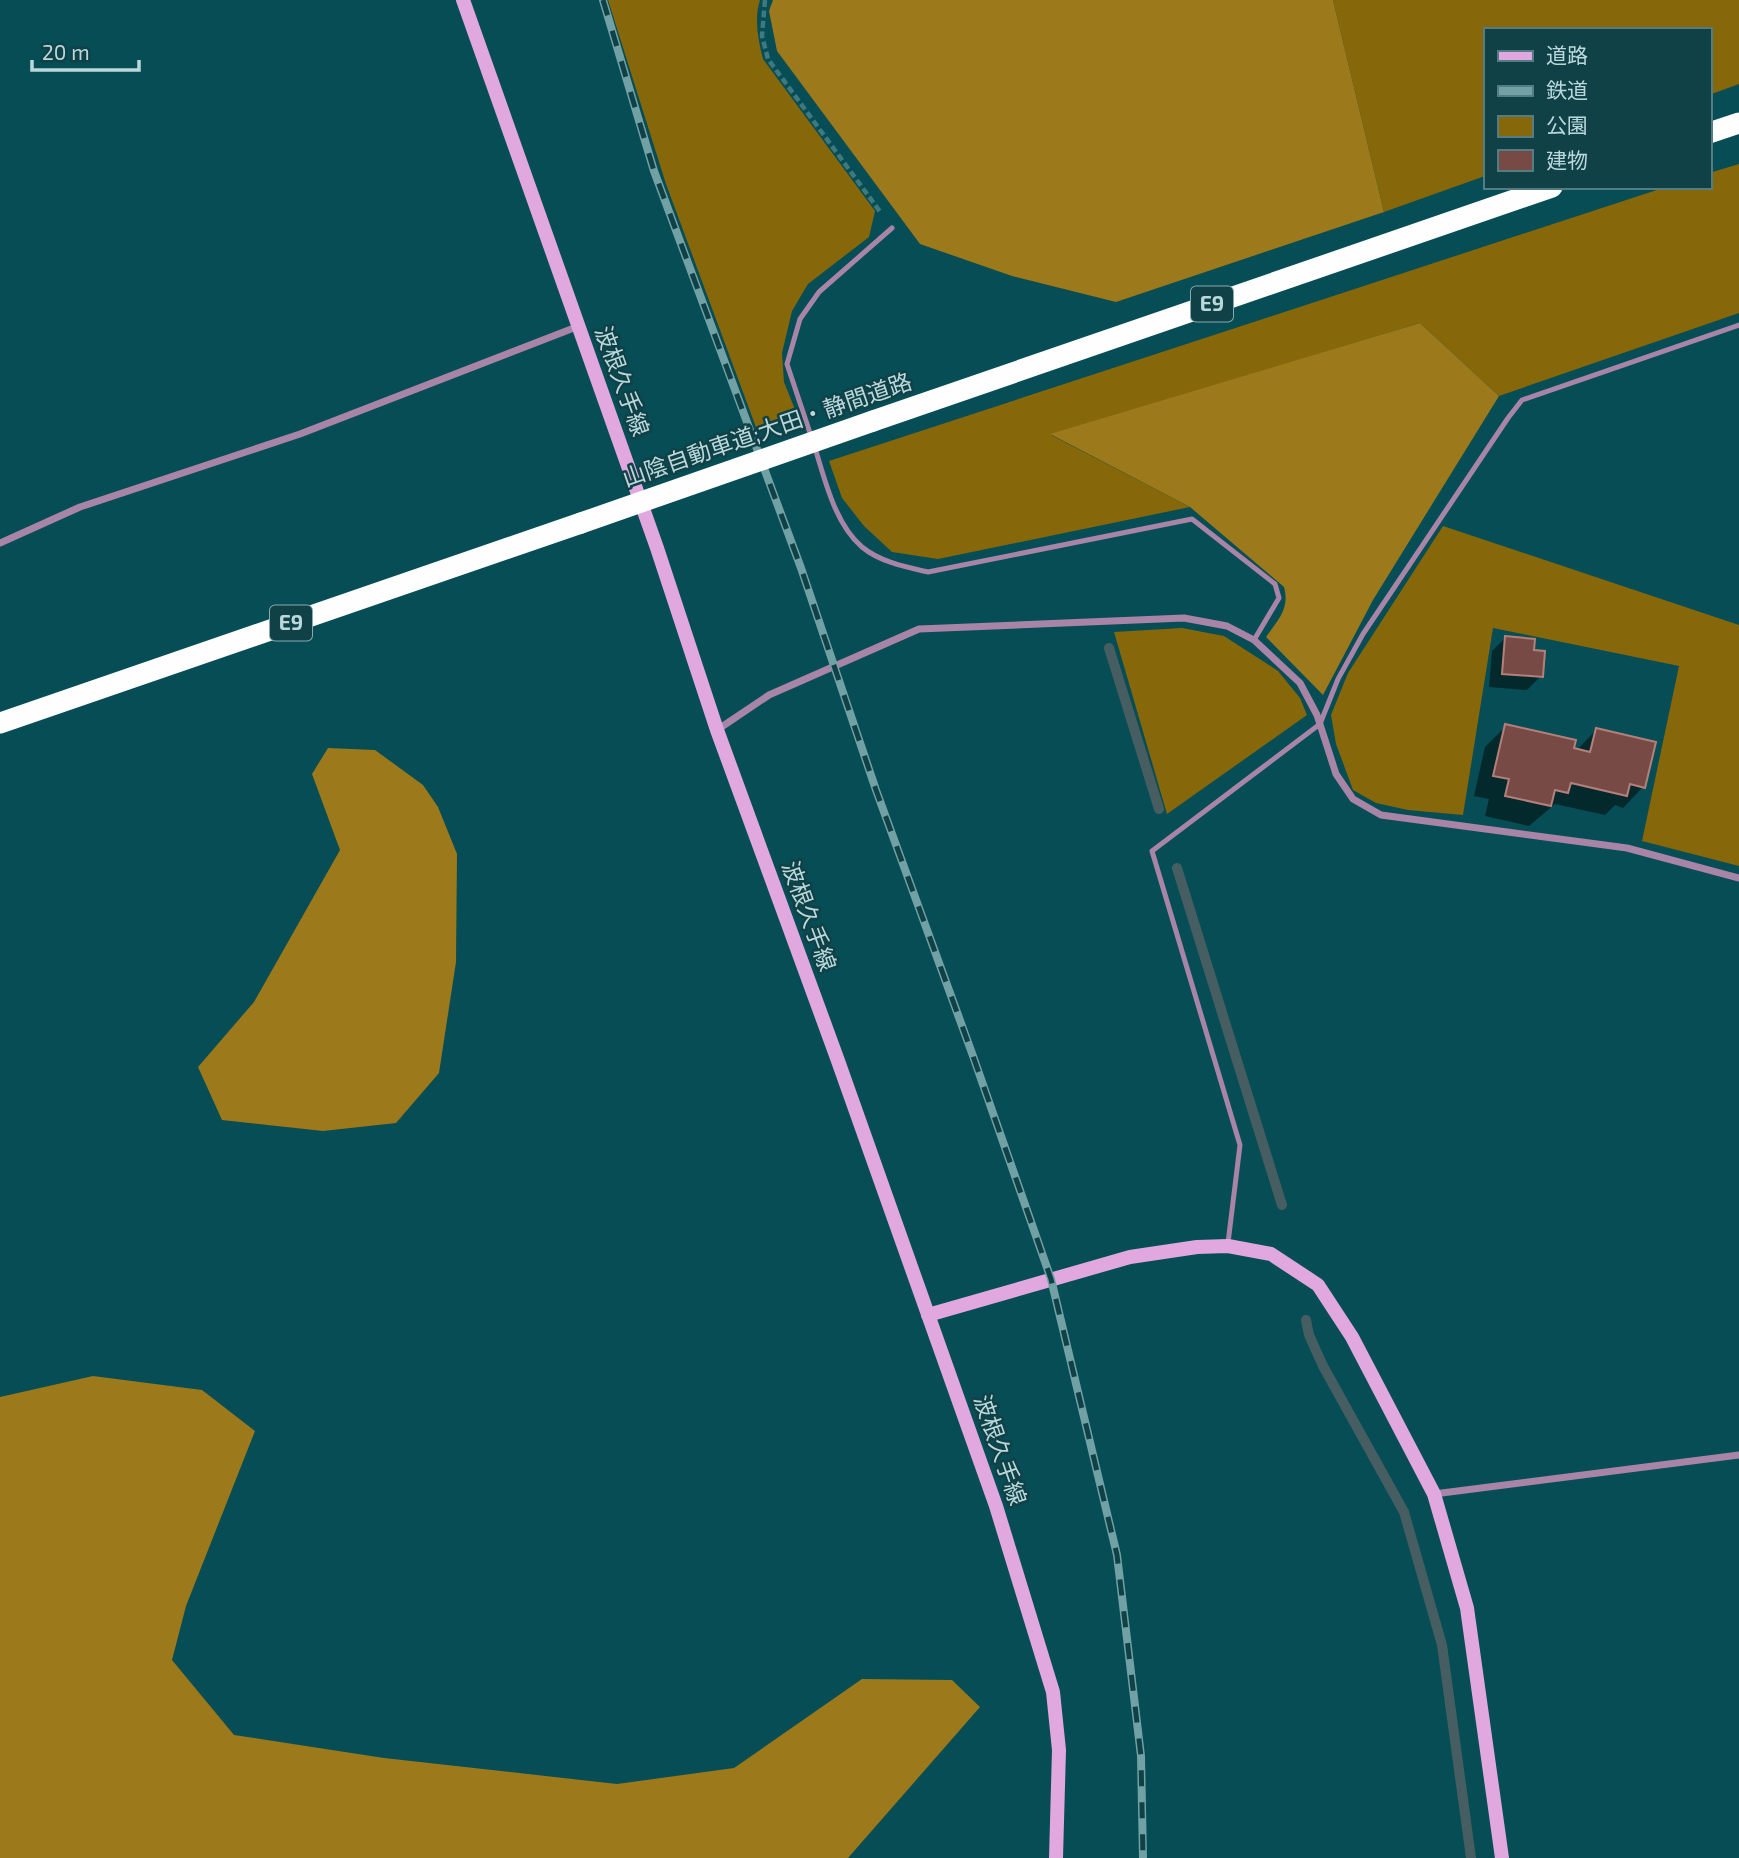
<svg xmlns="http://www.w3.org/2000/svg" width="1739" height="1858" font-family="'Exo 2','Noto Sans JP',sans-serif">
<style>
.green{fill:#866709}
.forest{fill:#9c791a}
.shadow{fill:#0007}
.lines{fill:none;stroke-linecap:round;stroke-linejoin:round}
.stream{stroke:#465e62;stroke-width:10}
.building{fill:#784a45;stroke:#b3817a;stroke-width:2}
.path{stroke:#3f7980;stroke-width:4.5;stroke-dasharray:7 3.5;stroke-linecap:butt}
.lane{stroke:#a885a7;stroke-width:5}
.street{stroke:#a885a7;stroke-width:7}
.secondary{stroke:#e0a8df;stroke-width:14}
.highway{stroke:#fefefe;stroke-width:21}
.rail-casing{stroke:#71a0a5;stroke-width:8}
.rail{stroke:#104147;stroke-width:5;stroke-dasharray:16;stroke-linecap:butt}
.highway-bridge{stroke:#fefefe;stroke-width:21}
.labels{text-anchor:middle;stroke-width:5;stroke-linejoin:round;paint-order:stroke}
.shield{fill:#104147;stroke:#87abaf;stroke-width:2}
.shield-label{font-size:21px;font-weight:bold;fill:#bad8dc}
.street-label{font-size:23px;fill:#bad8dc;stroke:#104147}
</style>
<rect width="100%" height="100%" fill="#064d55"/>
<g class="green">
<path d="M608 0H760C754 19 758 39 763 59L875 211 869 237 808 284 792 311 782 353 784 382 796 412 757 430 666 184Z"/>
<path d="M1333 0H1739V84L1709 95V30H1485V176L1384 212Z"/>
<path d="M1739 164V313L1499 396 1420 323 1051 435 1190 507 938 559 892 552 864 526 842 498 829 461 1666 187H1709V173Z"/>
<path d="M1443 526 1739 625V866L1642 841 1679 666 1493 628 1463 815 1408 810 1376 803 1353 790 1336 744 1331 715 1348 673Z"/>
<path d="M1182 628 1224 636 1278 671 1300 698 1307 715 1167 814 1114 632Z"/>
</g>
<g class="forest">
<path d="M773 0H1333L1384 212 1116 302 1012 276 920 244 777 51 769 11Z"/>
<path d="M1420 323 1499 396 1373 600 1323 695 1266 637C1278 620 1290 609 1284 587L1190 507 1050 434Z"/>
<path d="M328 748 375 750 423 785 438 807 457 854 456 962 439 1073 396 1123 323 1131 222 1120 198 1067 254 1002 340 850 312 774Z"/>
<path d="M93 1376 202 1390 255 1431 186 1606 172 1660 234 1735 384 1758 617 1784 734 1768 862 1679 952 1680 980 1707 848 1858H0V1397Z"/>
</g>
<g class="shadow">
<path d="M1505 638 1541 676 1527 690 1489 687 1492 651Z"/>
<path d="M1506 726 1576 751 1596 730 1643 787 1623 808 1615 805 1605 815 1555 804 1529 826 1485 816 1489 799 1474 796 1485 747Z"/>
</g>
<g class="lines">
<g class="stream">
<path d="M1109 648 1159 809"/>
<path d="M1177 868 1282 1205"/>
<path d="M1306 1320 1309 1335 1323 1366 1404 1512 1442 1645 1471 1858"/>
</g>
</g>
<g class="building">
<path d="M1505 636 1535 639 1534 650 1545 651 1543 677 1502 674Z"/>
<path d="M1505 724 1576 740 1574 748 1590 752 1596 728 1656 742 1645 788 1630 784 1627 796 1571 783 1568 793 1555 790 1551 806 1505 796 1509 779 1493 776Z"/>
</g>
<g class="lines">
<path class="path" d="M765 0 762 36 768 59 881 213"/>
<g class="lane">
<path d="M812 439 787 364 800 319 819 292 892 228"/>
<path d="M815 448C825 480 835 524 862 547 880 562 906 567 928 572L1192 519 1275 584 1279 598 1254 640"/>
<path d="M1228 1243 1240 1145 1152 851 1320 724 1338 679 1363 634 1508 418 1522 400 1739 325"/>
</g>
<g class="street">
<path d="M0 543 80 507 300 434 579 326"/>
<path d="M717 730 769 695 919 629 1184 618 1227 626 1254 640 1300 683 1317 715 1336 774 1353 799 1381 815 1627 848 1739 878"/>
<path d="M1434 1494 1739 1455"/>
</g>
<g class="secondary">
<path d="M463 0 657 548 717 730 837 1058 996 1506 1053 1692 1059 1750 1056 1858"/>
<path d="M928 1315 1130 1257 1197 1247 1228 1246 1271 1254 1318 1285 1352 1337 1434 1494 1467 1608 1502 1858"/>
</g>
<g class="highway">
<path d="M1709 133 1739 123"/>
<path d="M873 421 1552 187"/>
<path d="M0 723 581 523"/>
</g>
<defs>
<path id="rail" d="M603 0 654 171 801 568 876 790 973 1056 1051 1279 1117 1555 1141 1756 1143 1858"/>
</defs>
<use href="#rail" class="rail-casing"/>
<use href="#rail" class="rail"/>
<path class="highway-bridge" d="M581 523 873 421"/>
</g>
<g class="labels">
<g class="shield">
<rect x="1191" y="286.5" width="42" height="35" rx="5"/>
<rect x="270" y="605.5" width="42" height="35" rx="5"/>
</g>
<g class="shield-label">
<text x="1212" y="311">E9</text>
<text x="291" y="630">E9</text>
</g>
<g class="street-label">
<text transform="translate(622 381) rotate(70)" y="8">波根久手線</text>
<text transform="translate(767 430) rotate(-19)" y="8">山陰自動車道;大田・静間道路</text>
<text transform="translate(809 916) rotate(70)" y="8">波根久手線</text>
<text transform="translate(1000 1450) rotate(71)" y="8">波根久手線</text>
</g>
</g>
<rect x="1484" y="28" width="228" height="161" fill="#104147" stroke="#547d83" stroke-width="2"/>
<rect x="1498" y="51" width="35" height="10" fill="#e0a8df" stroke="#547d83" stroke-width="2"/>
<text x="1546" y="63" font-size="21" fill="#bad8dc">道路</text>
<rect x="1498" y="86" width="35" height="10" fill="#71a0a5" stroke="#547d83" stroke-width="2"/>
<text x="1546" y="98" font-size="21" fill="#bad8dc">鉄道</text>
<rect x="1498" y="116" width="35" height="21" fill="#866709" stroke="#547d83" stroke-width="2"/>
<text x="1546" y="133" font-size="21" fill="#bad8dc">公園</text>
<rect x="1498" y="150" width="35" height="21" fill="#784a45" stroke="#547d83" stroke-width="2"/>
<text x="1546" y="168" font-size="21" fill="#bad8dc">建物</text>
<path d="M32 60v10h107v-10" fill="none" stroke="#bad8dc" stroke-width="3.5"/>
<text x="42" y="60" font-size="21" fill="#bad8dc" stroke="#104147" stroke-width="5" paint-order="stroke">20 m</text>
</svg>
